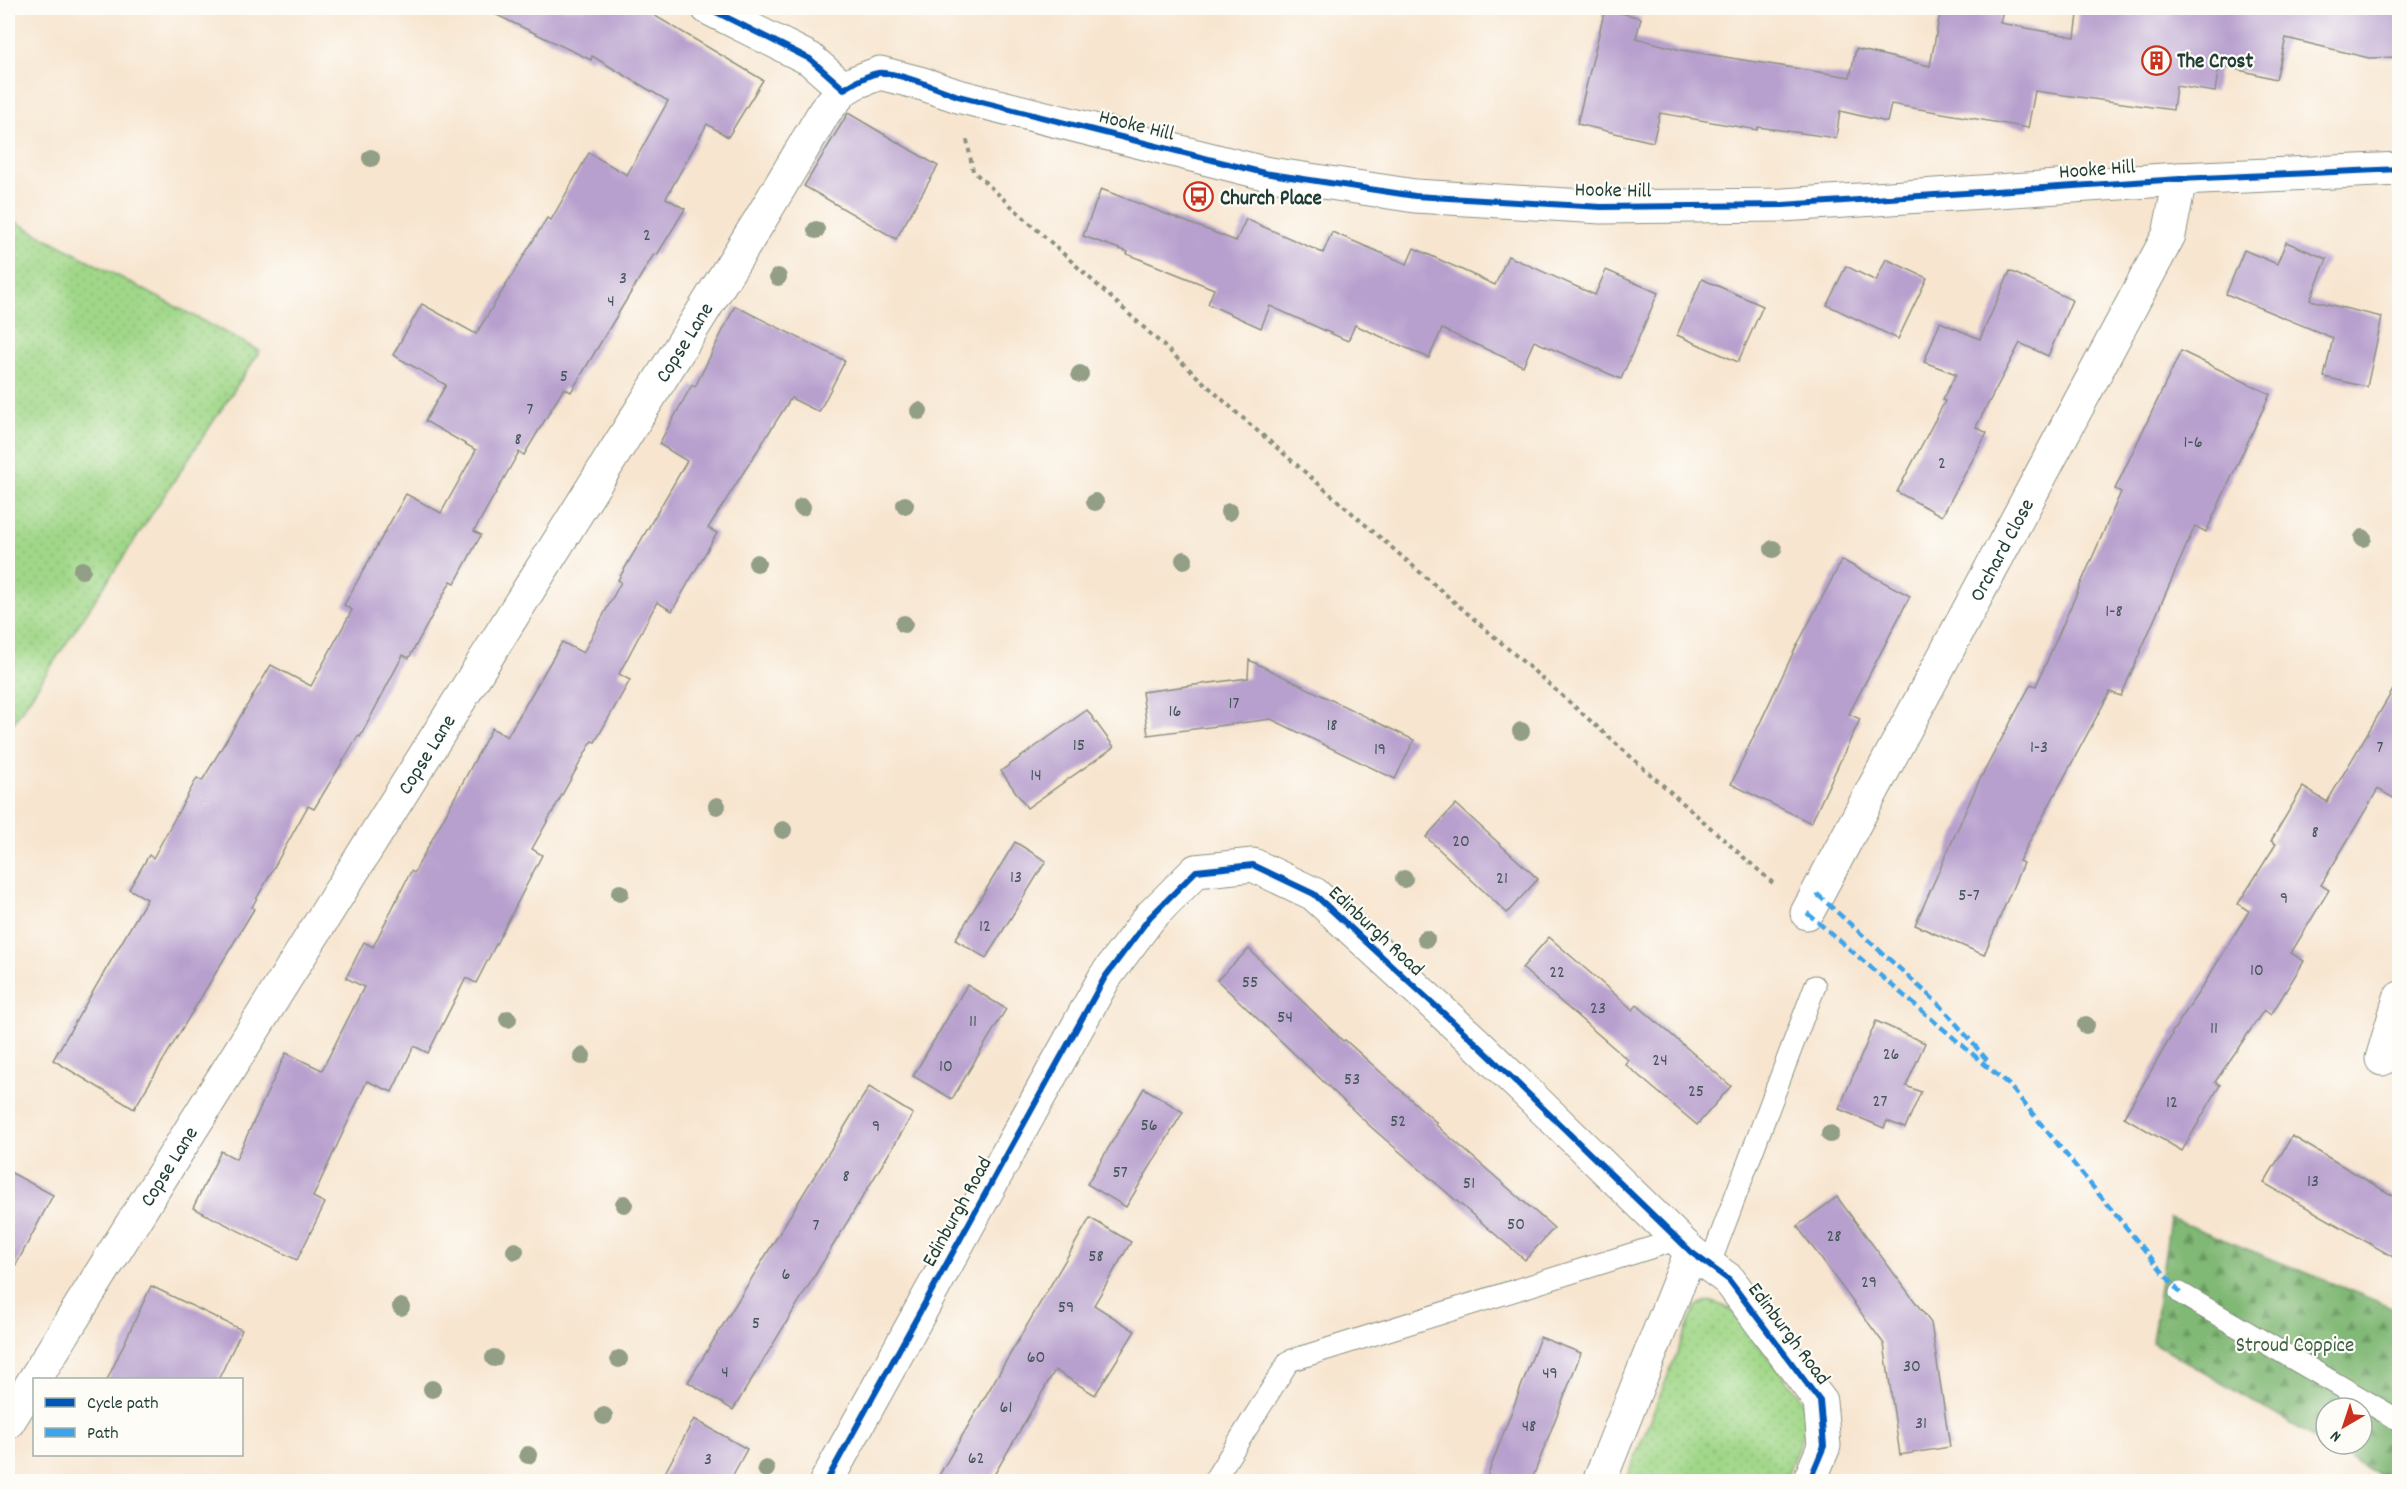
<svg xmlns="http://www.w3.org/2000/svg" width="2407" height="1489" font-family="Dekko,sans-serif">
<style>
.grass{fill:url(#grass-dots);stroke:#608a5e;stroke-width:1.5}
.forest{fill:url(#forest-firs);stroke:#507a54;stroke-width:1.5;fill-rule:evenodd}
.building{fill:#b8a0ce}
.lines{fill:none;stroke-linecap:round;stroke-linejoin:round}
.lane-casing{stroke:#8b9182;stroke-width:23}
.street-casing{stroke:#8b9182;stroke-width:35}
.secondary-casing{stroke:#8b9182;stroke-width:35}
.path{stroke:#8b9182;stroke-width:4;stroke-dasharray:4.5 4.5;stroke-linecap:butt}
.lane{stroke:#fff;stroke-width:21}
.street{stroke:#fff;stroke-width:33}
.secondary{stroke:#fff;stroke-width:33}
.quiet{stroke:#3da4eb;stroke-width:4.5;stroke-dasharray:9 4.5;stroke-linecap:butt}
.cycleway-casing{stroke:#fdfcf7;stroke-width:10}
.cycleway{stroke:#0057b8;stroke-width:6}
.tree{fill:#929e85}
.labels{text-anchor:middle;stroke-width:4.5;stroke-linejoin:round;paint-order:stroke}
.number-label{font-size:18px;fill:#45565a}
.poi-label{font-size:21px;font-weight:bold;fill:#1f3d34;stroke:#fdfcf7;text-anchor:start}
.street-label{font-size:21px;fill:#1f3d34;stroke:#fdfcf7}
.park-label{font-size:21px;fill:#3f6449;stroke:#fdfcf7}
</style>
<defs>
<pattern id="grass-dots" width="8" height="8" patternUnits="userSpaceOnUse" patternTransform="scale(1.5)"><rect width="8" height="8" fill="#a0d788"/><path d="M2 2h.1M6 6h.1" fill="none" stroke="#89b976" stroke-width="1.8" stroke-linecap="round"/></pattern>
<pattern id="forest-firs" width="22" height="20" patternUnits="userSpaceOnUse" patternTransform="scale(1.5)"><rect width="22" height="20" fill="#80b874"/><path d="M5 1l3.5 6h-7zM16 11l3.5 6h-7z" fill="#689760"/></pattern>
</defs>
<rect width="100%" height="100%" fill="#fdfcf7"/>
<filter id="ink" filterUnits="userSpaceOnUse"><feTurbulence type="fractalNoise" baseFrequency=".0167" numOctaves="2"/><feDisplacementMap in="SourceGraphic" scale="12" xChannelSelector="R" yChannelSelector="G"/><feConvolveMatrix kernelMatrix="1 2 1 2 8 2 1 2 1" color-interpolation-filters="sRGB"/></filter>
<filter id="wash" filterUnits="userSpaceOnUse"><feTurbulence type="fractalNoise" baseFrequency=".008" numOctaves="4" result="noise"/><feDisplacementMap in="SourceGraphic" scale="24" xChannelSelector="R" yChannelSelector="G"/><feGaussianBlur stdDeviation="1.35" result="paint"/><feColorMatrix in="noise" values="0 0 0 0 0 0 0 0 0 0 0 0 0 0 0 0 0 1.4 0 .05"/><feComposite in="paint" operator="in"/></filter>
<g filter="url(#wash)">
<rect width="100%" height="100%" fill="#f7e5cf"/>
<g class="grass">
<path d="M8 218 260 351 8 731Z"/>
<path d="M1710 1301 1731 1309 1804 1402 1806 1427 1785 1481 1625 1482 1696 1306Z"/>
</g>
<path class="forest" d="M2170 1218 2399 1310V1481H2388L2152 1342ZM2326 1408H2362V1444H2326Z"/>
<g id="blocks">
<g class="building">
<path d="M482 8H642L763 80 728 137 707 124 666 198 685 209 657 255 654 254 571 392 564 388 524 455 519 452 474 531 481 535 455 583 451 581 409 658 403 655 360 737 358 736 314 809 308 806 252 907 254 909 134 1109 53 1060 147 899 129 889 149 855 153 858 197 778 202 781 271 665 311 686 352 610 344 605 406 494 441 513 476 450 425 421 446 385 393 355 422 304 476 334 547 218 551 220 589 153 627 175 668 101 592 56 591 60Z"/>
<path d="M1941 8H1981L2003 11 2000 23 2075 37 2079 8H2400V57L2369 58 2286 38 2276 79 2219 65 2215 92 2176 86 2173 110 2035 91 2028 128 1891 104 1887 122 1840 111 1836 138 1758 127 1757 130 1660 113 1653 142 1577 124 1605 9 1641 18 1636 38 1681 50 1850 77 1856 49 1930 66Z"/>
<path d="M848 113 938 166 896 239 804 186Z"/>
<path d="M1101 189 1236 241 1246 219 1323 253 1332 232 1407 264 1414 248 1495 285 1508 256 1595 295 1606 270 1658 293 1621 379 1534 341 1523 366 1442 329 1429 358 1355 325 1348 341 1270 306 1261 328 1208 304 1214 289 1127 254 1128 252 1083 236Z"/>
<path d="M2286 242 2327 259 2310 300 2382 317 2367 387 2324 377 2333 338 2226 294 2244 250 2277 264Z"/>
<path d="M1886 259 1927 278 1898 339 1827 305 1846 266 1876 281Z"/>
<path d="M2010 271 2072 300 2048 356 2020 343 1976 427 1987 433 1942 516 1897 492 1945 401 1942 400 1956 374 1924 362 1940 322 1980 339Z"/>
<path d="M1702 279 1763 306 1738 362 1677 335Z"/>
<path d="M735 306 845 361 819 412 791 398 708 528 717 533 672 611 657 602 619 674 630 680 595 742 592 741 532 849 542 855 476 983 466 978 428 1053 414 1046 392 1092 367 1081 313 1197 325 1203 297 1260 193 1208 221 1151 236 1159 286 1053 322 1070 364 987 346 978 364 942 373 947 411 871 414 873 492 728 507 737 562 642 583 653 621 582 618 580 687 461 659 444 692 385 695 387Z"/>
<path d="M2181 351 2270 394 2206 532 2195 526 2121 696 2110 692 2019 861 2023 863 1984 955 1915 925 1978 783 2031 684 2036 686 2121 492 2115 489Z"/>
<path d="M1842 560 1910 596 1849 714 1860 719 1811 823 1731 784 1795 649Z"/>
<path d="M1249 660 1414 740 1395 779 1271 719 1148 735 1142 692 1248 678Z"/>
<path d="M2400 678V802L2378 789 2321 885 2329 890 2291 953 2304 961 2271 1015 2264 1010 2215 1082 2220 1085 2182 1151 2124 1117 2172 1035 2171 1034 2206 981 2249 911 2238 904 2276 844 2271 841 2303 787 2327 802Z"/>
<path d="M1087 710 1114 747 1027 808 1001 771Z"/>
<path d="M1456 804 1538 879 1507 913 1426 837Z"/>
<path d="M1015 842 1046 861 986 958 955 940Z"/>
<path d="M1549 937 1633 1010 1637 1005 1731 1086 1697 1125 1625 1064 1628 1060 1522 968Z"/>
<path d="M1249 949 1343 1041 1345 1040 1437 1123 1435 1124 1554 1228 1525 1260 1371 1127 1217 980Z"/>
<path d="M967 985 1006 1009 952 1099 913 1076Z"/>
<path d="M1876 1021 1925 1043 1906 1086 1921 1092 1905 1128 1887 1121 1884 1128 1839 1109Z"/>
<path d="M869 1087 913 1114 733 1410 688 1382Z"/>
<path d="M1144 1088 1183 1112 1126 1207 1087 1184Z"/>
<path d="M2292 1136 2400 1200V1261L2264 1183Z"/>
<path d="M8 1171 53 1195 8 1280Z"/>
<path d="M1837 1197 1931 1323 1950 1447 1900 1455 1884 1344 1797 1226Z"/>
<path d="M1090 1218 1131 1242 1094 1305 1135 1331 1095 1395 1055 1370 990 1482H935Z"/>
<path d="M151 1286 242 1330 218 1380H107Z"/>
<path d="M1540 1337 1581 1353 1531 1482H1485Z"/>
<path d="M694 1419 747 1449 729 1482H660Z"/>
</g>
</g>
</g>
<g filter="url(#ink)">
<use href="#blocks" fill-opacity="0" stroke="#8b9182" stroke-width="1.5"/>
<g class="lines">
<defs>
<g id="lane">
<path d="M1709 1266 1815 986"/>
<path d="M2180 1293 2400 1421"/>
<path d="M1213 1482 1289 1361 1679 1239"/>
</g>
<g id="street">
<path id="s1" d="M1807 913 2169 235 2180 179"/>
<path d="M2382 1059 2400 998"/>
<path d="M826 1482 1105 977 1150 917 1196 871 1253 865 1314 894 1477 1044 1691 1252 1729 1280 1820 1401 1824 1446 1809 1482"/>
<path d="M1599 1482 1691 1252"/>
</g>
<g id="secondary">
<path d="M708 8 810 59 844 89"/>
<path id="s2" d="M8 1422 760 220 825 111 844 89 856 82 880 73 923 84 958 96 1264 173 1415 196 1601 207 1783 205 2180 179 2400 169"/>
</g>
</defs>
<use href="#lane" class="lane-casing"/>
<use href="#street" class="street-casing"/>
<use href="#secondary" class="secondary-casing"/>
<path class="path" d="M967 140 973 171 1237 413 1567 700 1775 885"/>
<use href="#lane" class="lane"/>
<use href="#street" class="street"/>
<use href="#secondary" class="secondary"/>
<g class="quiet">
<path d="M1817 894 1941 1006 1987 1060"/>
<path d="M1807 913 2009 1085 2180 1293"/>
</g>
<defs>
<g id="cycleway">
<path d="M708 8 810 59 844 89C854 83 866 75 878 73 895 71 941 90 958 96L1264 173 1415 196 1601 207 1783 205 2180 179 2400 169"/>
<path d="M826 1482 1105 977 1150 917 1196 871 1253 865 1314 894 1477 1044 1691 1252 1729 1280 1820 1401 1824 1446 1809 1482"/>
</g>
</defs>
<use href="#cycleway" class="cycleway-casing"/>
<use href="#cycleway" class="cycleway"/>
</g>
<g class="tree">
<circle cx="371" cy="158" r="9"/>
<circle cx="816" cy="230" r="9"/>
<circle cx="778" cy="277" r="9"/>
<circle cx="1080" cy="374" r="9"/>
<circle cx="919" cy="411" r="9"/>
<circle cx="1095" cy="502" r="9"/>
<circle cx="905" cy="505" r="9"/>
<circle cx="802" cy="507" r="9"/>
<circle cx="1229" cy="512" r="9"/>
<circle cx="2363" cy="538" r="9"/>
<circle cx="1773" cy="549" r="9"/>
<circle cx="1184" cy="560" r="9"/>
<circle cx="757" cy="563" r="9"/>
<circle cx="82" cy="570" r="9"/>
<circle cx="904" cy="624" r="9"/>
<circle cx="1521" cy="731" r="9"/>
<circle cx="717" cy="806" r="9"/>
<circle cx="783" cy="830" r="9"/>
<circle cx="1404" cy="879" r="9"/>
<circle cx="620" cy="893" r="9"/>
<circle cx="1426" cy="939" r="9"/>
<circle cx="508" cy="1019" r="9"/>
<circle cx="2086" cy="1025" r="9"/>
<circle cx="582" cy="1056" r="9"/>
<circle cx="1830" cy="1134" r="9"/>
<circle cx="624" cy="1204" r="9"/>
<circle cx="515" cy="1251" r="9"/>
<circle cx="401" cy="1307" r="9"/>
<circle cx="494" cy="1358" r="9"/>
<circle cx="619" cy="1359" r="9"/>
<circle cx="432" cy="1389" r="9"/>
<circle cx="604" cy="1416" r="9"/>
<circle cx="528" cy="1455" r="9"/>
<circle cx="766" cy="1469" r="9"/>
</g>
</g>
<defs>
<symbol id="building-ring" viewBox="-11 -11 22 22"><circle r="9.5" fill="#fdfcf7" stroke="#c8321e" stroke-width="1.5"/><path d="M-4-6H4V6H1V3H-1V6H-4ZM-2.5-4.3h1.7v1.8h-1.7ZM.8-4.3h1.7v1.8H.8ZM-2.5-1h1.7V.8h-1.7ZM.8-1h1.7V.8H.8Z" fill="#c8321e"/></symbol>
<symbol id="bus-ring" viewBox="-11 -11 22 22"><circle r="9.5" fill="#fdfcf7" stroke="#c8321e" stroke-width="1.5"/><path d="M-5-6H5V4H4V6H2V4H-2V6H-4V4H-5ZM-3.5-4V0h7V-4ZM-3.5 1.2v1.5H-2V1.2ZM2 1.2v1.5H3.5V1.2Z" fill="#c8321e"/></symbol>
</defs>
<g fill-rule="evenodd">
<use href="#building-ring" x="2140" y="44" width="33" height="33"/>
<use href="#bus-ring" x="1182" y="180" width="33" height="33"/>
</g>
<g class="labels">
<g class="number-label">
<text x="647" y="240">2</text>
<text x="623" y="283">3</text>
<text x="611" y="306">4</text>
<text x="564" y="381">5</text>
<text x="530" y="414">7</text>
<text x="518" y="444">8</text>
<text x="2193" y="447">1-6</text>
<text x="1942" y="468">2</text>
<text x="2114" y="616">1-8</text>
<text x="1234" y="708">17</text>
<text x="1175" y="716">16</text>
<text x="1332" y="730">18</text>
<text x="1079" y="750">15</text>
<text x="2039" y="752">1-3</text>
<text x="2380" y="752">7</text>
<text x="1380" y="754">19</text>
<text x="1036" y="780">14</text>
<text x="2315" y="837">8</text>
<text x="1461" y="846">20</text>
<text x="1016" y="882">13</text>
<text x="1502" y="883">21</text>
<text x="1969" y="900">5-7</text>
<text x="2284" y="903">9</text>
<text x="985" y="931">12</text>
<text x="2257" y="975">10</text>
<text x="1557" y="977">22</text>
<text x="1250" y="987">55</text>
<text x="1598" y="1013">23</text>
<text x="1285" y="1022">54</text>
<text x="973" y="1026">11</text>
<text x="2214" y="1033">11</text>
<text x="1891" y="1059">26</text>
<text x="1660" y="1065">24</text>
<text x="946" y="1071">10</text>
<text x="1352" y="1084">53</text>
<text x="1696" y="1096">25</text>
<text x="1880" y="1106">27</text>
<text x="2172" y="1107">12</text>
<text x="1398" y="1126">52</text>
<text x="1149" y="1130">56</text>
<text x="876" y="1131">9</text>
<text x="1120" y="1177">57</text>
<text x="846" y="1181">8</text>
<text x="2313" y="1186">13</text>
<text x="1469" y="1188">51</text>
<text x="1516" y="1229">50</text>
<text x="816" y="1230">7</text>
<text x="1834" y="1241">28</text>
<text x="1096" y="1261">58</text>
<text x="786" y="1279">6</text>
<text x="1869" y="1287">29</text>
<text x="1066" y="1312">59</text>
<text x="756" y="1328">5</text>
<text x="1036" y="1362">60</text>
<text x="1912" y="1371">30</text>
<text x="725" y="1377">4</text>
<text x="1550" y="1378">49</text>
<text x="1006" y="1412">61</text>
<text x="1921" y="1428">31</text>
<text x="1529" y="1431">48</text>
<text x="976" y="1463">62</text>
<text x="708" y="1464">3</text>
</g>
<g class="poi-label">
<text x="2177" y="67">The Crost</text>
<text x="1220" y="204">Church Place</text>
</g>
<g class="street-label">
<text transform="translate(1137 124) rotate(14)" y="7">Hooke Hill</text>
<text transform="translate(2097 168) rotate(-4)" y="7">Hooke Hill</text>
<text transform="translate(1613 189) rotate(1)" y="7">Hooke Hill</text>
<text dy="7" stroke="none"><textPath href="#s2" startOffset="1274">Copse Lane</textPath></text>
<text dy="7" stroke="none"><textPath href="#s1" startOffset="412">Orchard Close</textPath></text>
<text dy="7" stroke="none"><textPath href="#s2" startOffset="788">Copse Lane</textPath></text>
<text transform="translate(1377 930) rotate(43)" y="7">Edinburgh Road</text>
<text dy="7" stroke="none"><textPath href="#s2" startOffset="302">Copse Lane</textPath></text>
<text transform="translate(956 1211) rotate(-61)" y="7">Edinburgh Road</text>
<text transform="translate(1790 1333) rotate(53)" y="7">Edinburgh Road</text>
</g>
<g class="park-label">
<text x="2295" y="1351">Stroud Coppice</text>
</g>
</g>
<rect width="2407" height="1489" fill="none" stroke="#fdfcf7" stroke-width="30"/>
<rect x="33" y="1378" width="210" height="78" fill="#fdfcf7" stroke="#a4b0a9" stroke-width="1.5"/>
<rect x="45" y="1398" width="30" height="9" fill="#0057b8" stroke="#a4b0a9" stroke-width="1.5"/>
<text x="87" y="1408" font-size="18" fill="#1f3d34">Cycle path</text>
<rect x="45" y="1428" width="30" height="9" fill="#3da4eb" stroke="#a4b0a9" stroke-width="1.5"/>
<text x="87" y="1438" font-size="18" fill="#1f3d34">Path</text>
<g transform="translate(2344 1426) rotate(219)"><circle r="28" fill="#fdfcf7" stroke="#a4b0a9" stroke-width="1.5"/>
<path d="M0-4.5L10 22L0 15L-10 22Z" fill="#c8321e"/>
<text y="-9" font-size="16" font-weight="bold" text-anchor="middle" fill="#1f3d34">N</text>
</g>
</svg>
